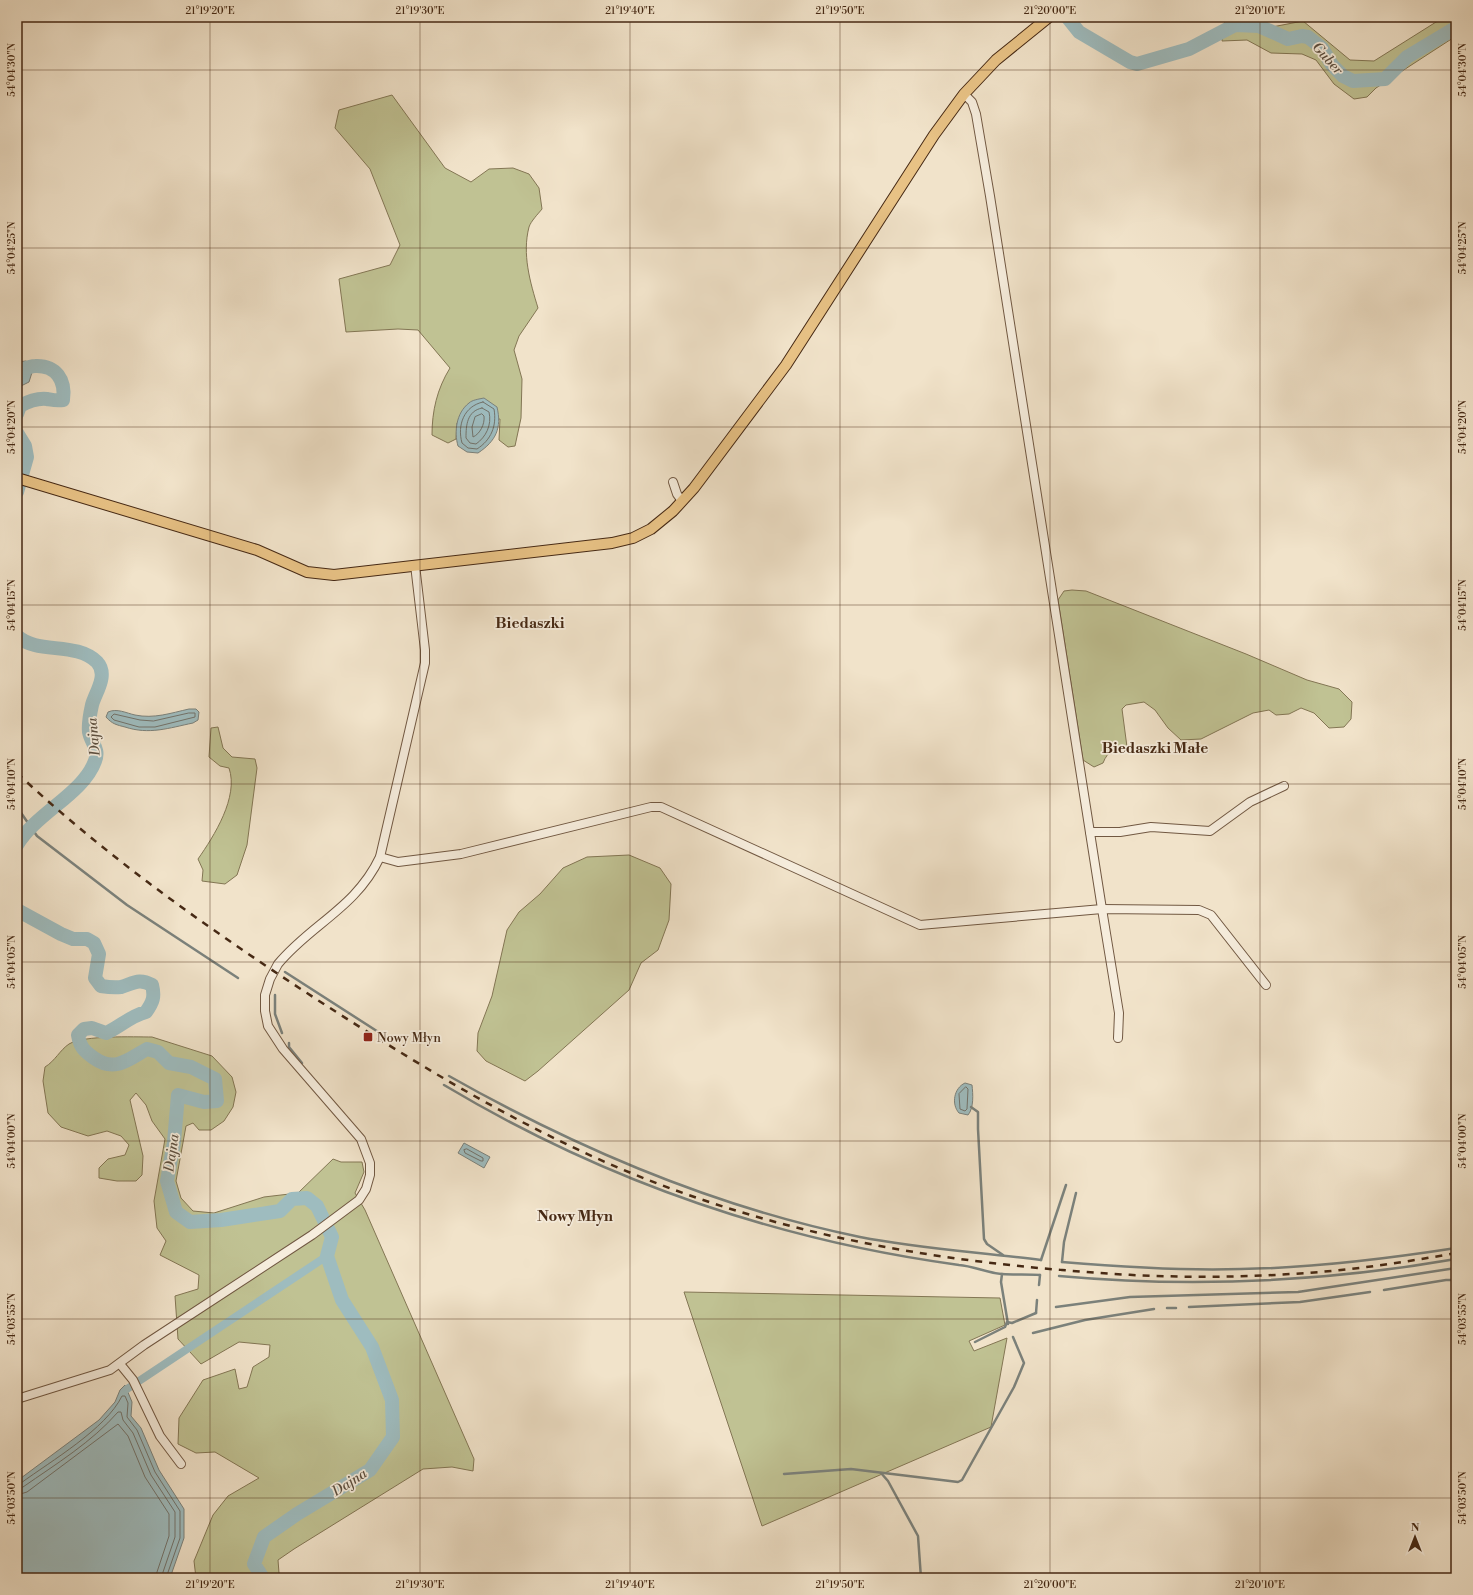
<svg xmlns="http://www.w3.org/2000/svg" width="1473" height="1595" font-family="'Libre Bodoni',serif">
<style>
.green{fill:#c0c293;stroke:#837654}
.water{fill:#9ebcbf;stroke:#7b817b}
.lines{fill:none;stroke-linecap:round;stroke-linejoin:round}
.shore{stroke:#72726a;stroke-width:1}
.stream{stroke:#7b817b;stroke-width:2.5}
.canal{stroke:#9ebcbf;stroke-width:8}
.river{stroke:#9ebcbf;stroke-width:14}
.minor-casing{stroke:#715842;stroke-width:10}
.major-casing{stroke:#462914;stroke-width:12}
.minor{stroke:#f6eddd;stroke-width:8}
.major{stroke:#e8c285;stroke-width:10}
.rail{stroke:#462914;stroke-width:2.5;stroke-dasharray:7 7;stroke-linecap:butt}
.ticks{fill:none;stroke:#462914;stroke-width:1;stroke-opacity:0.45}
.poi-dot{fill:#8f2418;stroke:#f6eddd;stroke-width:1.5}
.labels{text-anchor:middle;stroke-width:3.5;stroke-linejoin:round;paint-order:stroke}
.poi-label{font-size:13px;fill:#462914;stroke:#f6eddd;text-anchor:start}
.water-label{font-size:14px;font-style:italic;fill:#5c4e3f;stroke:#f6eddd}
.quarter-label{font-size:15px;font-weight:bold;fill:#462914;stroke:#f6eddd}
.neatline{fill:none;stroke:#462914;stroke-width:1.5}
.ticks-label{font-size:10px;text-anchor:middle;fill:#462914}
</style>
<rect width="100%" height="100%" fill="#f1e3ca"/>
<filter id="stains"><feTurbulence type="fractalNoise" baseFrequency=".005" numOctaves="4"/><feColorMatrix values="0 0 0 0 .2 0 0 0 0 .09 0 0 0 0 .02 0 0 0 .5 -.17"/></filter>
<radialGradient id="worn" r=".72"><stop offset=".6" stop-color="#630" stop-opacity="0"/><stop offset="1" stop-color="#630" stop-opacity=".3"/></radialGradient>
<g class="green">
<path d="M1238 17H1250L1272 27 1303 21 1350 60 1374 61 1444 17H1456V36L1376 88 1367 97 1354 99 1334 84 1316 60 1302 54 1271 53 1247 40 1222 41 1225 21Z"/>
<path d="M392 95 445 168 471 182 489 169 513 168 529 174 539 188 542 209C538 214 531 221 529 227 522 254 530 282 538 308L519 336 514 350 522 379 521 418 515 446 508 447 499 440 500 419 457 423 456 439 448 443 432 435C432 411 437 389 450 368L418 330 398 329 346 332 339 279 390 265 400 245 370 169 335 128 339 110Z"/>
<path d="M1072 590 1086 591 1246 654 1307 680 1339 689 1352 702 1351 719 1344 727 1329 728 1314 713 1301 708 1289 714 1276 715 1269 710 1253 713 1201 739 1181 740 1168 728 1155 710 1144 702 1126 705 1122 709 1127 747C1115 749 1108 750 1103 763L1094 767 1083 760 1058 600 1064 591Z"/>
<path d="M218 727 223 748 232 757 255 759 257 768 247 845 237 875 225 884 202 881 203 870 198 859C214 836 239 797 229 768L220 766 209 757 211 728Z"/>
<path d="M629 855 660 868 671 884 669 920 658 950 641 963 629 990 538 1071 525 1081 486 1061 477 1051 478 1033 492 996 507 930 519 912 540 894 563 868 587 857Z"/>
<path d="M152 1037 212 1056 232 1077 236 1092 233 1107 224 1121 211 1130H199L193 1123 186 1126 176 1181 181 1198 193 1211 214 1213 264 1197 298 1193 333 1159 341 1162H362L364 1172 355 1193 365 1210 474 1459 473 1471 452 1467 423 1469 294 1549 278 1560 279 1573 286 1578H196L194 1561 213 1515 228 1496 259 1478 215 1452 196 1453 178 1444 179 1418 203 1380 235 1369 239 1389 247 1387 253 1367 269 1357 270 1345 239 1342 201 1364 178 1339 175 1296 198 1289 199 1275 160 1255 166 1241 157 1228 154 1201 165 1139 152 1121 146 1105 136 1093 130 1100 143 1156 142 1175 136 1181H117L99 1178V1168L108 1159 125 1155 129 1145 121 1136 107 1131 88 1136 61 1127 48 1113 43 1081 45 1067C55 1061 60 1050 69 1044 84 1035 134 1037 152 1037Z"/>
<path d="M684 1292 1000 1298 1005 1325 969 1341 974 1351 1007 1338 991 1427 762 1526Z"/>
</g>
<g class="water">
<path d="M26 361 34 366 29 382 17 388V362Z"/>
<path d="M484 398 497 407C502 428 496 441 478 453L467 452 458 446C454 432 456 413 469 403 472 400 479 399 484 398Z"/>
<path d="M189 709H196L199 712 198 720 193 723C169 728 149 735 125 727 117 725 112 724 106 717L108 712C117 708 126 713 135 715 154 719 171 713 189 709Z"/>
<path d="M965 1083 972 1085C973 1094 974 1108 968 1115L959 1113C951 1104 954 1088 965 1083Z"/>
<path d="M464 1143 490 1157 484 1168 458 1153Z"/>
<path d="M125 1385 132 1402 131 1416 141 1428 159 1470 184 1509V1538L170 1578H17V1481L99 1420 115 1402 120 1390Z"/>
</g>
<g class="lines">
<g class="shore">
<path d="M483 402 494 409C497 426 491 440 477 449L468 448 462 443C457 425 464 406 483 402Z"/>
<path d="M482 408 489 412C492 425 486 437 476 444L470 443 466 438C466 425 467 411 482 408Z"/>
<path d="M482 414 484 416C485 424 480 434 473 437L472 427 475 417Z"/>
<path d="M189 713H195V717L155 727H139L114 720 111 717 114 714 140 720 153 721Z"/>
<path d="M966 1087 968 1089 967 1109 965 1111 960 1109 959 1094Z"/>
<path d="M467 1149 483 1158V1161H481L465 1153 464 1150Z"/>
<path d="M17 1484 21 1483C51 1461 106 1429 122 1396H125L128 1403 127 1417 137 1430 155 1472 180 1511V1538L166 1578"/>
<path d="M17 1489 23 1487C56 1464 92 1442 118 1412H121L123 1420 133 1433 151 1475 175 1512V1537L161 1578"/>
<path d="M17 1495 27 1492 118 1424 128 1436 145 1477 169 1514V1536L155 1578"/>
</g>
<g class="stream">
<path d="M17 807 37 836 127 905 238 978"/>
<path d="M285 972 383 1035"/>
<path d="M275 995V1014L282 1033"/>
<path d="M289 1043V1047L302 1063"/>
<path d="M449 1076C578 1149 714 1207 860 1237 921 1249 981 1252 1041 1260"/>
<path d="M444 1085C603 1180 775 1240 959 1265 973 1266 988 1273 1002 1274 1015 1275 1028 1274 1040 1275"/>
<path d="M971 1107 978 1112V1129L984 1239 987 1244 1003 1255"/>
<path d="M1041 1260 1066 1185"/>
<path d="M1062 1262C1122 1267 1181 1271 1241 1269 1313 1268 1385 1259 1456 1248"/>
<path d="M1062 1262 1064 1242 1076 1193"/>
<path d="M1002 1274 1001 1282 1008 1324"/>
<path d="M1059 1276C1192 1288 1324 1282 1456 1259"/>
<path d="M1039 1285 1040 1275"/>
<path d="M1384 1290 1446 1280H1456"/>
<path d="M1056 1307 1130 1297 1298 1292 1456 1268"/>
<path d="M1189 1307 1300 1302 1370 1292"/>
<path d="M1167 1308H1176"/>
<path d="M1036 1313 1037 1300"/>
<path d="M1033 1333 1085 1320 1154 1309"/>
<path d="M975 1342 1005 1327 1007 1322 1012 1323 1036 1313"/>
<path d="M881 1473 888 1481 918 1536 921 1578"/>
<path d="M784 1474 851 1469 958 1482 962 1480 1014 1387 1024 1363 1013 1337"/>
</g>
<path class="canal" d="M127 1389 327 1256"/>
<g class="river">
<path d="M1067 17 1079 32 1130 62 1137 64 1189 49 1235 25 1259 26 1288 39 1302 36 1308 37 1322 48 1332 65 1343 76 1353 81 1385 79 1407 57 1452 30 1456 29"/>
<path d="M17 372C23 370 29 366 35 366 56 365 66 380 63 400 57 401 53 400 47 399 37 398 29 401 20 406L17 414"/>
<path d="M17 433 25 446 27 457 17 492"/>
<path d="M17 636C38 655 75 641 97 662 109 675 95 693 92 705 90 714 88 723 89 732 91 743 100 749 95 761 83 794 36 813 17 845"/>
<path d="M17 910 61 934 73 939H87L94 943 99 954 95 978 101 986C107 987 114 988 121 987 134 983 139 978 152 985 155 997 153 1002 146 1012 130 1016 120 1027 106 1033L92 1028 84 1029 78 1035C80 1047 84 1051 94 1058 115 1073 129 1059 147 1049L158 1052 169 1063 191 1067 215 1079 217 1101 204 1102 178 1095 174 1142 167 1181 176 1212 190 1222 221 1220 280 1211 292 1199 307 1198 317 1206 332 1237 327 1256 342 1300 372 1347 392 1400 393 1437 370 1470 297 1514 264 1537 254 1564 263 1578"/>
</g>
<defs>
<g id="minor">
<path d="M673 482 677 494 682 501"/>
<path d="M1090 832H1120L1151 827 1210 831 1250 802 1284 786"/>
<path d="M380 857 398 862 461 854 651 807H661L920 925 1102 909 990 196 976 114 972 102 964 94"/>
<path d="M1118 1038 1119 1013 1102 909 1199 910 1211 915 1266 985"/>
<path d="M120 1364 133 1380 160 1436 181 1464"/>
<path d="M17 1399 110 1370 144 1345 312 1235 359 1200 366 1189 370 1175V1163L361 1139 283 1049 268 1026 265 1011V995L270 979 278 964C311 924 356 908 380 857L425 663V650L415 565"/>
</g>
<path id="major" d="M17 478 257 550 307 572 334 575 612 543 633 538 651 529 673 511 694 488 786 365 934 135 964 94 996 60 1049 17"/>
</defs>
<use href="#minor" class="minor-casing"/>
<use href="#major" class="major-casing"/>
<use href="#minor" class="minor"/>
<use href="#major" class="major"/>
<path class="rail" d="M17 773C108 858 209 929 313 997 415 1063 519 1127 631 1173 769 1230 914 1258 1062 1270 1138 1277 1215 1279 1291 1274 1347 1271 1401 1263 1456 1253"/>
</g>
<path class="ticks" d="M210 17V1578M420 17V1578M630 17V1578M840 17V1578M1050 17V1578M1260 17V1578M17 70H1456M17 248H1456M17 427H1456M17 605H1456M17 784H1456M17 962H1456M17 1141H1456M17 1319H1456M17 1498H1456"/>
<rect class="poi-dot" x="363" y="1032" width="10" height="10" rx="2"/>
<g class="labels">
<g class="poi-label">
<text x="377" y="1042">Nowy Młyn</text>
</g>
<g class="water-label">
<text transform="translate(1328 58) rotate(48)" y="5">Guber</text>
<text transform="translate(93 737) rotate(-95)" y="5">Dajna</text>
<text transform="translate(171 1153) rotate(-82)" y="5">Dajna</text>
<text transform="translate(349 1482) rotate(-33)" y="5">Dajna</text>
</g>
<g class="quarter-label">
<text x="530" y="628">Biedaszki</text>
<text x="1155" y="753">Biedaszki Małe</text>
<text x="575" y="1221">Nowy Młyn</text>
</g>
</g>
<rect width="1473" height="1595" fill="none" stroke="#f1e3ca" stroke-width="44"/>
<g transform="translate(1415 1537)" stroke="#f6eddd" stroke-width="3" paint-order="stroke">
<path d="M0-3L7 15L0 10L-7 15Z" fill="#462914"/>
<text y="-6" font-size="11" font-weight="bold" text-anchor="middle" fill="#462914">N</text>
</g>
<rect x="22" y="22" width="1429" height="1551" class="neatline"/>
<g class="ticks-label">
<text x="210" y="14">21°19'20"E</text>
<text x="420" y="14">21°19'30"E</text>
<text x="630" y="14">21°19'40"E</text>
<text x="840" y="14">21°19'50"E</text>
<text x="1050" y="14">21°20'00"E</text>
<text x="1260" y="14">21°20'10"E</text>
<text transform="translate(11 70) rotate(-90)" y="4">54°04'30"N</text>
<text transform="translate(1462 70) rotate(-90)" y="4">54°04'30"N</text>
<text transform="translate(11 248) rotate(-90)" y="4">54°04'25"N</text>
<text transform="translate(1462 248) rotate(-90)" y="4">54°04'25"N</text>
<text transform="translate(11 427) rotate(-90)" y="4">54°04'20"N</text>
<text transform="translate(1462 427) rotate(-90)" y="4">54°04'20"N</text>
<text transform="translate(11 605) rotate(-90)" y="4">54°04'15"N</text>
<text transform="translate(1462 605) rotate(-90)" y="4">54°04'15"N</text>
<text transform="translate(11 784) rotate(-90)" y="4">54°04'10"N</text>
<text transform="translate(1462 784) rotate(-90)" y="4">54°04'10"N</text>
<text transform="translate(11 962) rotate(-90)" y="4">54°04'05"N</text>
<text transform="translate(1462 962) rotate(-90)" y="4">54°04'05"N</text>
<text transform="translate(11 1141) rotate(-90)" y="4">54°04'00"N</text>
<text transform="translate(1462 1141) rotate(-90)" y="4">54°04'00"N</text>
<text transform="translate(11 1319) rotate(-90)" y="4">54°03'55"N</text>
<text transform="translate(1462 1319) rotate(-90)" y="4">54°03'55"N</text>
<text transform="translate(11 1498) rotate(-90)" y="4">54°03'50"N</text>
<text transform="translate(1462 1498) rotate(-90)" y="4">54°03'50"N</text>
<text x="210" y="1588">21°19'20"E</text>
<text x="420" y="1588">21°19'30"E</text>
<text x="630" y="1588">21°19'40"E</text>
<text x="840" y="1588">21°19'50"E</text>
<text x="1050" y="1588">21°20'00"E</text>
<text x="1260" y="1588">21°20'10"E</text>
</g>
<rect width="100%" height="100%" filter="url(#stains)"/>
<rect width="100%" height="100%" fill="url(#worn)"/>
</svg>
